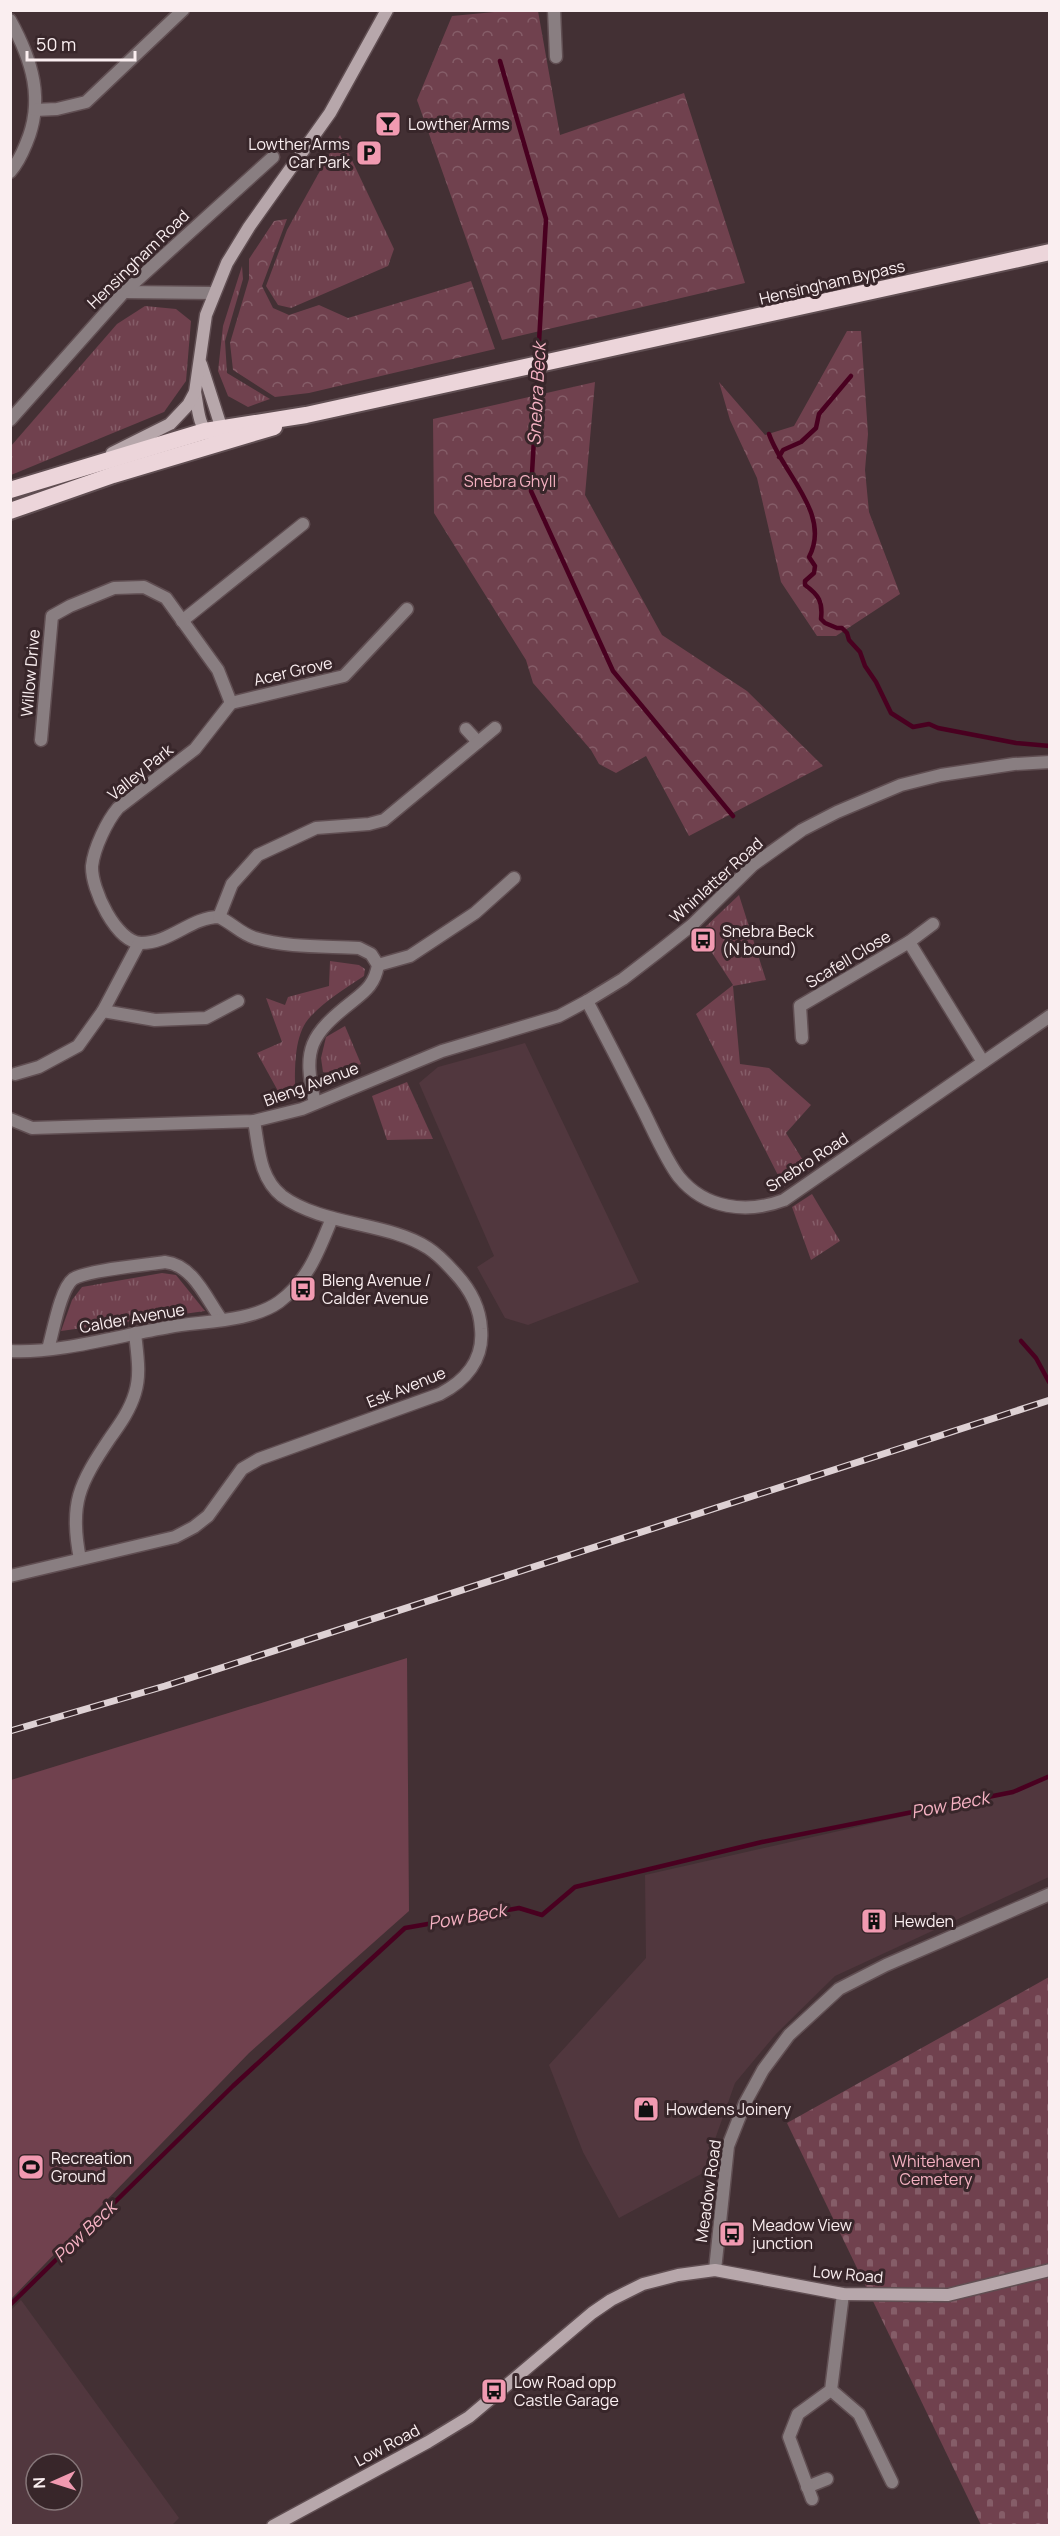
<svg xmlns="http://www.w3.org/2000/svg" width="1060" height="2536" font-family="Manrope,sans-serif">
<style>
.built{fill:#51373e;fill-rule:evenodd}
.grass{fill:url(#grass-tufts)}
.forest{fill:url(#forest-crowns)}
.cemetery{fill:url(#cemetery-stones)}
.pitch{fill:#70414e}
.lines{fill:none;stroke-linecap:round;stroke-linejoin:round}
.stream{stroke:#490020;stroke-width:4.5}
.minor-casing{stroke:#604e52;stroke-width:15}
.secondary-casing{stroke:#604e52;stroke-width:15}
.trunk-casing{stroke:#604e52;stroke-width:20}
.minor{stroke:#897e81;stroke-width:12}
.secondary{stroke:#b7a7ab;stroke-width:12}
.trunk{stroke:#ecd5da;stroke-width:16}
.rail-casing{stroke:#ded1d4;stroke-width:7}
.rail{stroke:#38262a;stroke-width:4.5;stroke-dasharray:14;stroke-linecap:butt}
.labels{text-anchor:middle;stroke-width:6;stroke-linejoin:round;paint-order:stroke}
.poi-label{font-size:16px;fill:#faeef0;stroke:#38262a;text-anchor:start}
.street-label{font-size:16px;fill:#faeef0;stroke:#38262a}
.park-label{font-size:16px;fill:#f4b1c1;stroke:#38262a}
.water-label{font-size:18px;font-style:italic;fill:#f6b2c3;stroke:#38262a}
</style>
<defs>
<pattern id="grass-tufts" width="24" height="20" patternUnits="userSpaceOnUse" patternTransform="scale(1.5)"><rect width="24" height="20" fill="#70414e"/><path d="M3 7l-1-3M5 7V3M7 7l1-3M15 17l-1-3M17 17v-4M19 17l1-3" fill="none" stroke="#855d68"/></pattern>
<pattern id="forest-crowns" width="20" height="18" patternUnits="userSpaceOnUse" patternTransform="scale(1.5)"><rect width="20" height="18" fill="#70414e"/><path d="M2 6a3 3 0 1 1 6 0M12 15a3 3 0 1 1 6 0" fill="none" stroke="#855d68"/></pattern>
<pattern id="cemetery-stones" width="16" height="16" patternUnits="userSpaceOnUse" patternTransform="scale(1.5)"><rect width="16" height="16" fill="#70414e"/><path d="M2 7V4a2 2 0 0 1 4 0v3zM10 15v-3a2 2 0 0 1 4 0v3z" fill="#855d68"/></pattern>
</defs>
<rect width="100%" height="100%" fill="#433034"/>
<g class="built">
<path d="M525 1043 639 1282 528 1325 505 1318 477 1267 494 1256 419 1083 438 1067Z"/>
<path d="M1049 1778V1877L835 1976 776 2034 735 2083 703 2173 619 2218 583 2152 549 2065 646 1958 645 1875 1015 1791Z"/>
<path d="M21 2300 179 2518 172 2525H11L10 2311ZM36 2464H72V2500H36Z"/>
</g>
<g class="grass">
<path d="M340 135 394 249 388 266 291 308 278 305 266 286 287 230Z"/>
<path d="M242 266 243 279 225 341 227 373 270 399 248 407 228 396 218 371 223 326Z"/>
<path d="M145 306 176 309 191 321 186 381 164 412 11 475V446L117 324Z"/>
<path d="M739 895 766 980 733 986 740 1064 769 1068 811 1105 786 1133 809 1170 784 1187 696 1014 733 985 699 933Z"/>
<path d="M330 961 359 965 365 969 364 976C346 988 326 1000 311 1016 294 1033 295 1066 295 1088L278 1091 257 1053 282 1042 266 998 285 1005 288 997 329 986Z"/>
<path d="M345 1026 361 1064 334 1075 323 1072 321 1058 326 1037Z"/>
<path d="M407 1082 433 1139 387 1140 372 1096Z"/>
<path d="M812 1194 840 1241 811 1260 792 1207Z"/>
<path d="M162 1273 176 1275 205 1311 61 1331 72 1300 82 1287Z"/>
</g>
<g class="forest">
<path d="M516 10 538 11 560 135 684 93 745 283 502 340 417 100 452 16Z"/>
<path d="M287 219 262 286 273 308 289 315 319 305 348 318 471 281 495 349 309 393 275 397 233 370 230 343 249 279V259L274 221Z"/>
<path d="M847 331H861L868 434 865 470 869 512 900 594 836 636H817L781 582 757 478 730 420 719 382 765 435 794 426Z"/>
<path d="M595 382 585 495 662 635 747 691 823 766 689 836 646 756 616 773 599 764 591 750 533 683 526 660 434 513 433 419Z"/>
</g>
<path class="cemetery" d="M1049 1977V2525H981L787 2123Z"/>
<path class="pitch" d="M407 1658 409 1911 249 2053 11 2299V1780Z"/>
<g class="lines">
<g class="stream">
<path d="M500 61 546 219 538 360"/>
<path d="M538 368 531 491 613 671 733 816"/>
<path d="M769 434C782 473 832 514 809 557L815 566 814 573 805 581V585C819 595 823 602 821 619L825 623 837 628H842L847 633 849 640 860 652 865 666 876 682 891 713 913 727 929 724 938 728 1016 743 1050 746"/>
<path d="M779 457 783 450 801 442 816 428 819 414 851 376"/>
<path d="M1021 1341 1036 1358 1049 1382"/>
<path d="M10 2305 233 2086 405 1928 519 1908 542 1915 575 1887 762 1842 1013 1792 1050 1776"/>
</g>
<defs>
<g id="minor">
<path d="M554 10 556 57"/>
<path d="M10 20C32 60 45 100 26 144 22 154 18 163 10 172"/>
<path d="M35 110 57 109 86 102 183 10"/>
<path d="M124 292 214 293"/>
<path d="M10 420 124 292 273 157"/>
<path d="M182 621 303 524"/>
<path d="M231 703 344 676 407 609"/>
<path d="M466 729 478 742"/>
<path d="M41 740 52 616 70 606 114 588 144 587 166 598 218 670 231 703 195 749 118 808C107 821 94 848 92 866 91 889 116 942 141 943 171 943 191 917 219 917 232 923 241 934 255 938 287 948 326 946 359 948L371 954 378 965C375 983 367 990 353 1001 310 1035 302 1048 315 1103"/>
<path d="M219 917 232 884 258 855 316 828 369 824 384 820 495 728"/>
<path d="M909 942 983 1062"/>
<path d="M378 965 410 956 475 913 514 878"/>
<path d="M587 1001C605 1035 623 1070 640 1104 651 1125 665 1159 679 1177 705 1209 747 1214 784 1200L1050 1016"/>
<path d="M103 1011 155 1020 206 1018 238 1001"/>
<path d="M802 1038 800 1006 909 942 933 924"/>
<path d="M15 1074 39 1067 78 1046 103 1011 139 943"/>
<path d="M10 1119 32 1128 254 1121 302 1109 442 1051 559 1016 587 1001 623 979 658 952 692 925 753 865 802 830 837 812 901 785 941 775 1014 764 1050 762"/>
<path d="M48 1349C53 1333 60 1289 73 1279 86 1270 146 1265 165 1262 193 1265 206 1298 221 1319"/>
<path d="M10 1351C57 1354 121 1335 169 1327 202 1321 251 1322 279 1302 308 1281 319 1250 332 1218"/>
<path d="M80 1559C69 1504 79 1484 110 1438 120 1424 130 1410 135 1393 141 1374 137 1353 135 1333"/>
<path d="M10 1576 175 1537 194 1527 208 1516 242 1469 259 1459 440 1394C465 1381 484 1360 481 1329 480 1308 470 1289 455 1273 447 1264 439 1255 428 1248 388 1222 323 1226 282 1196 259 1178 259 1148 254 1121"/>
<path d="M715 2270 728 2146 745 2103 763 2070 789 2035 839 1989 886 1965 1050 1894"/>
<path d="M831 2390 859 2414 892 2482"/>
<path d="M807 2487 827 2479"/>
<path d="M812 2499 789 2437 798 2414 831 2390 843 2294"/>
</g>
<g id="secondary">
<path d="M201 364 224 436"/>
<path d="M195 392C198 407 198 425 209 435"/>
<path d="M112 453 170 424 188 405 195 392 206 315 227 263 249 227 330 113 387 10"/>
<path d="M273 2526 428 2442 469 2417 592 2313 611 2300 643 2284 678 2275 715 2270 843 2294 948 2295 1050 2270"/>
</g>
<g id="trunk">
<path d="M10 490 205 431 306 415 1050 252"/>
<path d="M10 511 113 475 274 427"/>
</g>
</defs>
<use href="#minor" class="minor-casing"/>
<use href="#secondary" class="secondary-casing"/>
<use href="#trunk" class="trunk-casing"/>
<use href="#minor" class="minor"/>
<use href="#secondary" class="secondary"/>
<use href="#trunk" class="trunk"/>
<defs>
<path id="rail" d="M10 1731 165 1686 1050 1400"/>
</defs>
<use href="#rail" class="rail-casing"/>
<use href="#rail" class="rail"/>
</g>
<defs>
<symbol id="bar-square" viewBox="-11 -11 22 22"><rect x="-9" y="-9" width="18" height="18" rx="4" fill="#f19ab1" stroke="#38262a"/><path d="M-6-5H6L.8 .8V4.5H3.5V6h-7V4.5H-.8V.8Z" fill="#111"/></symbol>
<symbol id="parking-square" viewBox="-11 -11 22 22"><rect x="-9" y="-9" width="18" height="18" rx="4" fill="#f19ab1" stroke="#38262a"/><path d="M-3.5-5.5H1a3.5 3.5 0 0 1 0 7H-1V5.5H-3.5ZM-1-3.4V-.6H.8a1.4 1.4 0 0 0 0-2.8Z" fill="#111"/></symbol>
<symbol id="bus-square" viewBox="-11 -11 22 22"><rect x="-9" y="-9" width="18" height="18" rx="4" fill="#f19ab1" stroke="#38262a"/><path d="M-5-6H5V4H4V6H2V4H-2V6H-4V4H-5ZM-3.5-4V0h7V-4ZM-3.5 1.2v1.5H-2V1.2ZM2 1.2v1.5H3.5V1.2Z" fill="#111"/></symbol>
<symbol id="building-square" viewBox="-11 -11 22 22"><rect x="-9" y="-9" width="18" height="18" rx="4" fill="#f19ab1" stroke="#38262a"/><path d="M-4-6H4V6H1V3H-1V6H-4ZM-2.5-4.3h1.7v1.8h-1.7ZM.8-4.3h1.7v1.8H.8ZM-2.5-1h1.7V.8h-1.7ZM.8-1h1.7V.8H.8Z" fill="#111"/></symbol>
<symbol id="shop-square" viewBox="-11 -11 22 22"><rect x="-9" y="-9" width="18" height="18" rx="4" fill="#f19ab1" stroke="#38262a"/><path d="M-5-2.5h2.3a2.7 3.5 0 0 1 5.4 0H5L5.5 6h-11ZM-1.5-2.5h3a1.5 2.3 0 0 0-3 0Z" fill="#111"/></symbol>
<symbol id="stadium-square" viewBox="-11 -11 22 22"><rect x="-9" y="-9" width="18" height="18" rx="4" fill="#f19ab1" stroke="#38262a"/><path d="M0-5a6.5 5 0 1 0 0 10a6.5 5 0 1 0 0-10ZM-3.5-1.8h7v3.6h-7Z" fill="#111"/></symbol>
</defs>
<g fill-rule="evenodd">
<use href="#bar-square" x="373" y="109" width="30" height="30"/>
<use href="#parking-square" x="354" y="138" width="30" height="30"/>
<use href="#bus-square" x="688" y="925" width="30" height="30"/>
<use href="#bus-square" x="288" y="1274" width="30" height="30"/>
<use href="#building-square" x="859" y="1906" width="30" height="30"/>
<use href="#shop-square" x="631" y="2094" width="30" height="30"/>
<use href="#stadium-square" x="16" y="2152" width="30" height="30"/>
<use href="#bus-square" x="717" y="2219" width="30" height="30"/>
<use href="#bus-square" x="479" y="2376" width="30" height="30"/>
</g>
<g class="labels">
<g class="poi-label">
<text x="408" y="130">Lowther Arms</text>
<text x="350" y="150" text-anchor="end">Lowther Arms<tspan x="350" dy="18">Car Park</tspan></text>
<text x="722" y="937">Snebra Beck<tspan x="722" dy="18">(N bound)</tspan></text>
<text x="322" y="1286">Bleng Avenue /<tspan x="322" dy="18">Calder Avenue</tspan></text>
<text x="894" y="1927">Hewden</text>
<text x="666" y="2115">Howdens Joinery</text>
<text x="51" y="2164">Recreation<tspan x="51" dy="18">Ground</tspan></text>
<text x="752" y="2231">Meadow View<tspan x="752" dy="18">junction</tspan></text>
<text x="514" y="2388">Low Road opp<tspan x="514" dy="18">Castle Garage</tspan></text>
</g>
<g class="street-label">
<text transform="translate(138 259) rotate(-44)" y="6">Hensingham Road</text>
<text transform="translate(832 282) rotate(-13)" y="6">Hensingham Bypass</text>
<text transform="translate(293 671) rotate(-13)" y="6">Acer Grove</text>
<text transform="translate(30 673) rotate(-85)" y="6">Willow Drive</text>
<text transform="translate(140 772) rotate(-39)" y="6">Valley Park</text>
<text transform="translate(716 880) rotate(-42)" y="6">Whinlatter Road</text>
<text transform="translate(848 959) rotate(-31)" y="6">Scafell Close</text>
<text transform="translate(311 1084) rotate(-20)" y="6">Bleng Avenue</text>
<text transform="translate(807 1162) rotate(-33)" y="6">Snebro Road</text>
<text transform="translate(132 1318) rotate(-10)" y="6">Calder Avenue</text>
<text transform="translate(406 1387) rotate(-22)" y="6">Esk Avenue</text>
<text transform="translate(708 2191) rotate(-82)" y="6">Meadow Road</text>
<text transform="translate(848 2274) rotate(5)" y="6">Low Road</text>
<text transform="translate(387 2445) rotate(-28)" y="6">Low Road</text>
</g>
<g class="park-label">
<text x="510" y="487">Snebra Ghyll</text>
<text x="936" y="2167">Whitehaven<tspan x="936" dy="18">Cemetery</tspan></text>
</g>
<g class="water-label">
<text transform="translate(537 394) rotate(-87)" y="6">Snebra Beck</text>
<text transform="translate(950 1805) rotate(-11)" y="6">Pow Beck</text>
<text transform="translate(467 1917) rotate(-10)" y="6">Pow Beck</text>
<text transform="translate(85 2232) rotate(-44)" y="6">Pow Beck</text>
</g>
</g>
<rect width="1060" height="2536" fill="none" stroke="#faeef0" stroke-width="24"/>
<g transform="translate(54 2482) rotate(267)"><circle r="28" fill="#38262a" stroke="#867679" stroke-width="1.5"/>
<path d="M0-4.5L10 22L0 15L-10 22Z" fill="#f19ab1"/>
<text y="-9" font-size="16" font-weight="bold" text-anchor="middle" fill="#faeef0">N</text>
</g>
<path d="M27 51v9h108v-9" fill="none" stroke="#faeef0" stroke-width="3"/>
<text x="36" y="51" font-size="18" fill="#faeef0" stroke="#38262a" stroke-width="4.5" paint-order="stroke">50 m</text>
</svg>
